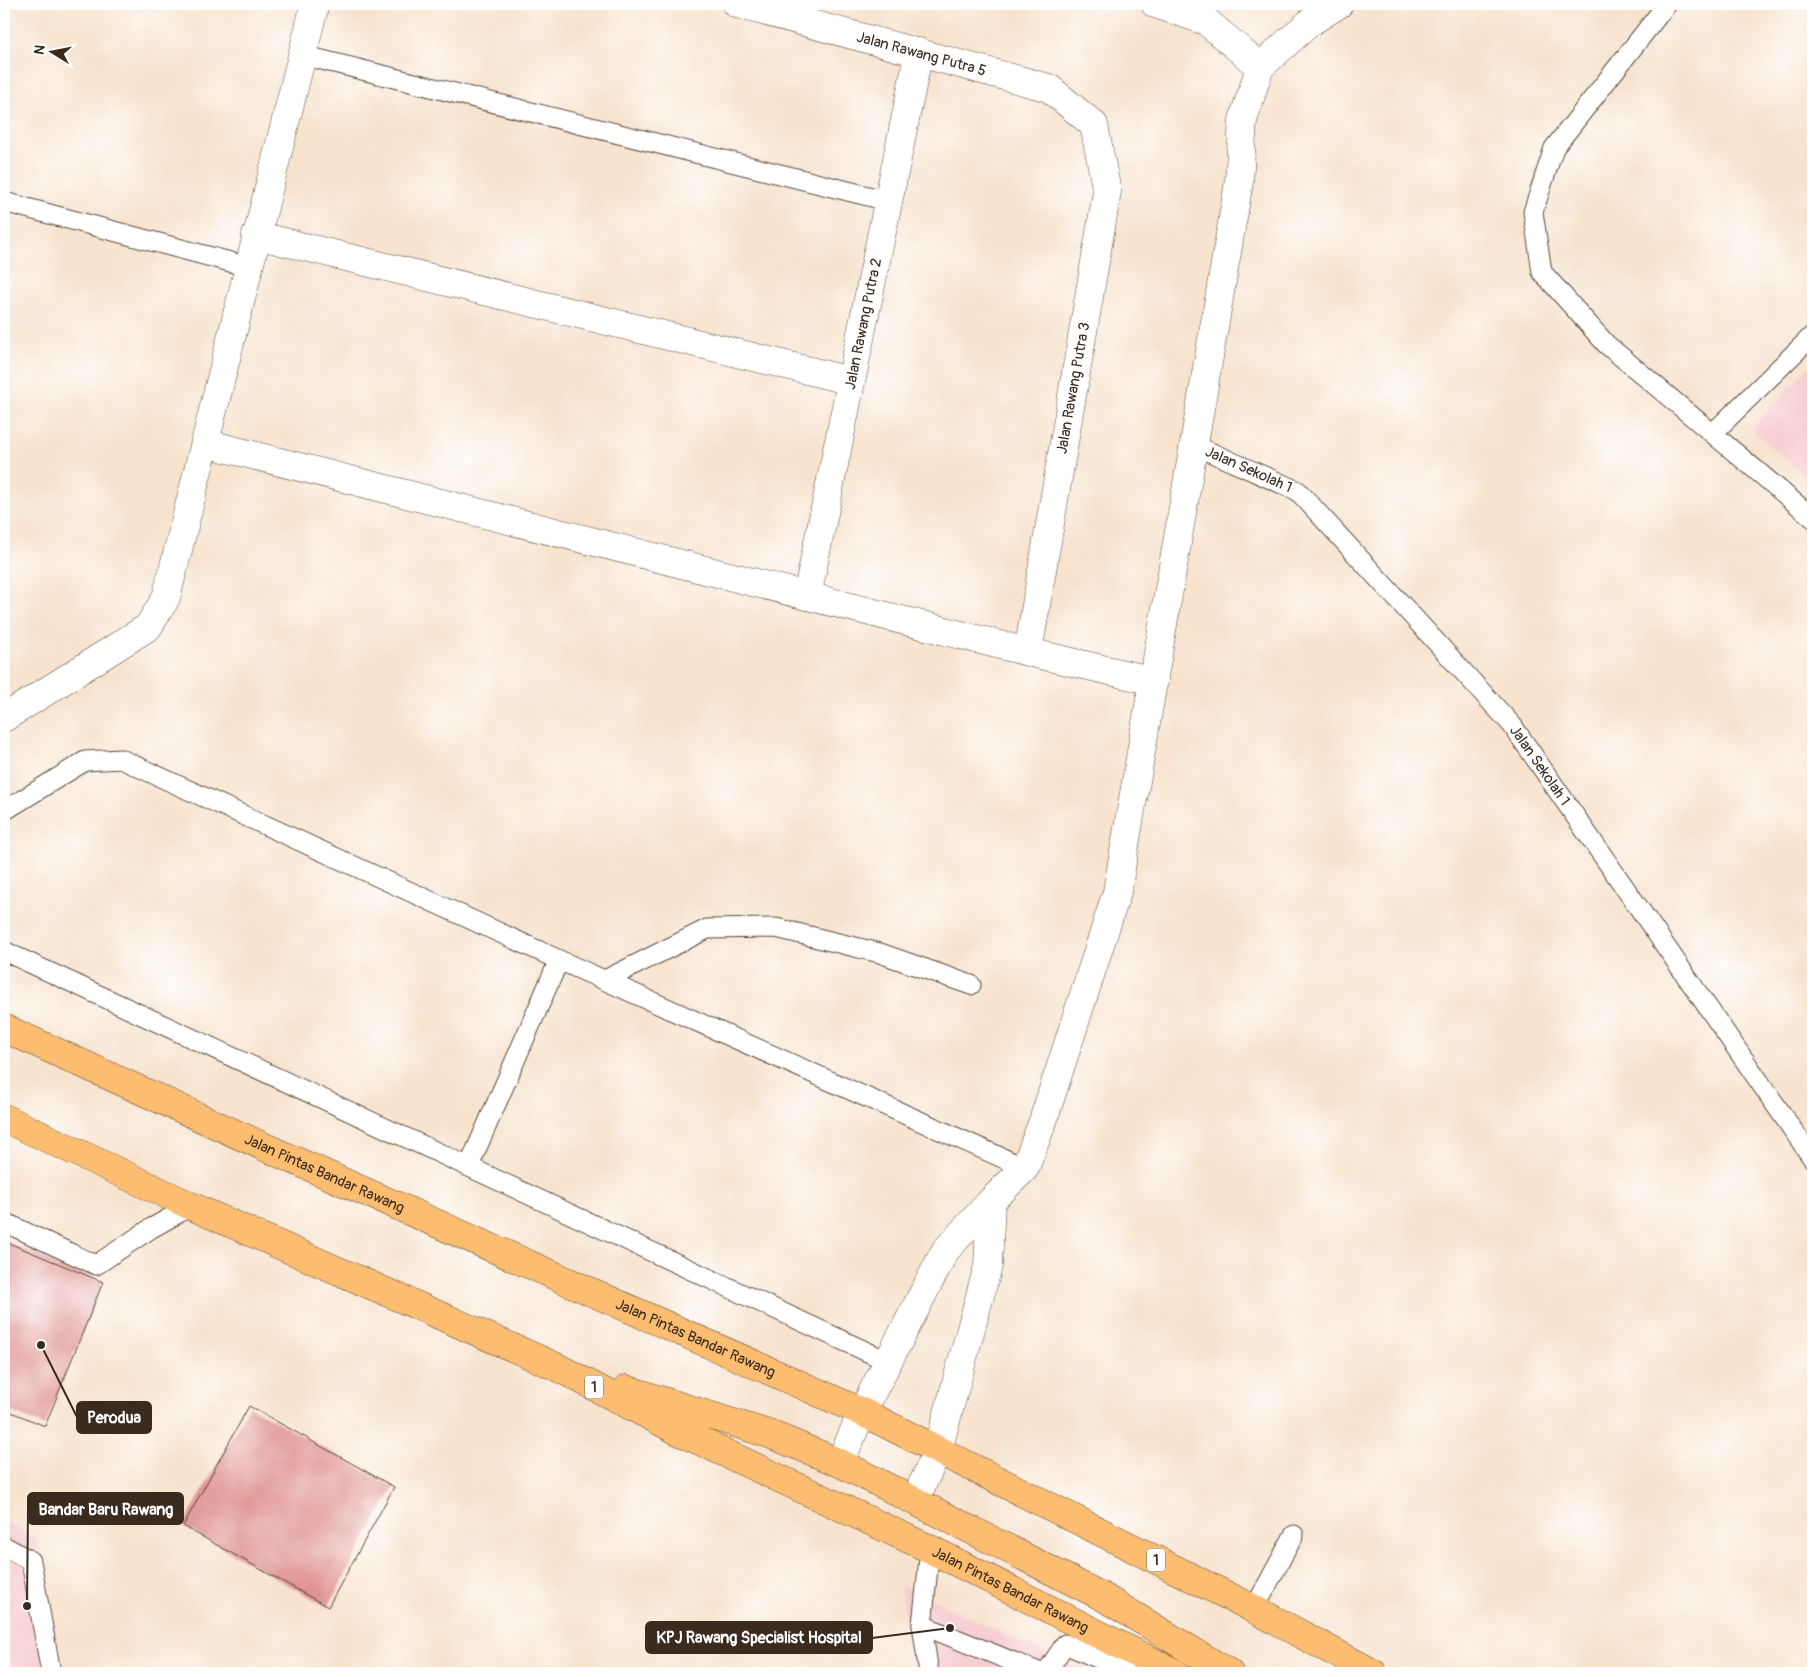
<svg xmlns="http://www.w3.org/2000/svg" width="1817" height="1677" font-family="Pangolin,sans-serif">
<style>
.built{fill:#f7cfd2}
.building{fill:#e09593}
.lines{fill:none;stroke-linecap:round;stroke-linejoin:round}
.service-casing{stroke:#574638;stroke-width:21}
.minor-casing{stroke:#574638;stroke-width:29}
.primary-casing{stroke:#574638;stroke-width:29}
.service{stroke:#fff;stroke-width:19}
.minor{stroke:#fff;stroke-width:28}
.primary{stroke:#fcbd6f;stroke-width:28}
.labels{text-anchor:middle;stroke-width:5;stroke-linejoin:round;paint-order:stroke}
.shield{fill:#fff;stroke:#766a62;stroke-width:1}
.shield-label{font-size:14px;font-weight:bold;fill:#3b2a1e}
.street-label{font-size:15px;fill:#3b2a1e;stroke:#fff}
.leader{fill:none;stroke:#3b2a1e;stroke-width:2}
.callout-dot{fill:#3b2a1e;stroke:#fff;stroke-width:2}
.callout{fill:#3b2a1e;stroke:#3b2a1e;stroke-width:2}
.callout-label{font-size:16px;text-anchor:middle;font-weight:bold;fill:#fff}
</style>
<rect width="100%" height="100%" fill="#fff"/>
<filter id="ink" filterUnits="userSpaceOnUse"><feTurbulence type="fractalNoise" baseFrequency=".02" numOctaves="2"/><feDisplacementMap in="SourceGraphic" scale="10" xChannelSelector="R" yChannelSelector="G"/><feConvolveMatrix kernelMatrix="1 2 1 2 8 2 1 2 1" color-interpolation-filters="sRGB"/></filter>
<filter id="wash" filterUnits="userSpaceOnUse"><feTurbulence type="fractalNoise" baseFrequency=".0096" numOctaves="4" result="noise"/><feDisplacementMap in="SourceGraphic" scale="20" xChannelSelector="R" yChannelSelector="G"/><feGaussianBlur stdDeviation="1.12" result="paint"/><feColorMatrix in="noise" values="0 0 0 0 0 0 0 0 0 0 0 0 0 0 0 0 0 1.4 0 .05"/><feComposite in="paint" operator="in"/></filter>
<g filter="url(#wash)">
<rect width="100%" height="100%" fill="#f7e3ce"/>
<g class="built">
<path d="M1813 362V484L1751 429Z"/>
<path d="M4 1522 38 1539 63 1673H4Z"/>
<path d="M900 1584 1087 1673H913Z"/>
</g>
<g id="blocks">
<g class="building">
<path d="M4 1241 103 1282 45 1426 4 1409Z"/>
<path d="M249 1406 394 1487 328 1607 183 1526Z"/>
</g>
</g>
</g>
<g filter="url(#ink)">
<use href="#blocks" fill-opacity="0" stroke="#574638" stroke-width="1"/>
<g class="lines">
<defs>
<g id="service">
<path d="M1667 4 1554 148 1533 212 1542 272 1606 344 1813 518"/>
<path d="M302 55 888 201"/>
<path d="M4 202 249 267"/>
<path d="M1713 433 1813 335"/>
<path id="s1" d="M1194 445 1298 491 1512 725 1813 1159"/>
<path d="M4 811 85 761 121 759 559 960 1025 1168"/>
<path d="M4 951 889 1362"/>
<path d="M605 980 707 929 776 928 880 953 971 985"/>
<path d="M469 1166 559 960"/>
<path d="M4 1222 96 1265 150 1229 191 1206"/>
<path d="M4 1546 31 1561 51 1673"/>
<path d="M1254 1609 1294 1535"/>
<path d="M922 1625 1041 1673"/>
<path d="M929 1673 922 1625 930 1549"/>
<path d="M1046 1673 1065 1644 1132 1673"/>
</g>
<g id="minor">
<path id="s2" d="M737 4 1049 88 1094 125 1107 192 1028 652"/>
<path d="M1155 4 1206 21 1260 67"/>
<path d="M256 235 851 381"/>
<path d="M205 443 1028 652 1154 681"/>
<path id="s3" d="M807 596 919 52"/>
<path d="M4 718 148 627 166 598 315 4"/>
<path d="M840 1463 862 1412 945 1251 991 1201 1025 1168 1043 1121 1117 892 1239 182 1243 120 1260 67 1309 23 1339 4"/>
<path d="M915 1500 938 1450 988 1266 991 1201"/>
</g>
<g id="primary">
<path id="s4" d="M4 1028 278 1153 862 1412 1254 1609 1373 1673"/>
<path id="s5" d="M4 1118 191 1206 559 1368 674 1429 930 1549 1175 1673"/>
<path d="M626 1389 772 1435 840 1463 1103 1597 1229 1673"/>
</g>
</defs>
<use href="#service" class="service-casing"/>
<use href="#minor" class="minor-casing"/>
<use href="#primary" class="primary-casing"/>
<use href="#service" class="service"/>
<use href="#minor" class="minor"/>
<use href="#primary" class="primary"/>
</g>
</g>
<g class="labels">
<g class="shield">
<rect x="585" y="1375.5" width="18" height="23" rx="4"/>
<rect x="1147" y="1548.5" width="18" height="23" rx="4"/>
</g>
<g class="shield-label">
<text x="594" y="1392">1</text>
<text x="1156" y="1565">1</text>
</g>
<g class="street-label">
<text dy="5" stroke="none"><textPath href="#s2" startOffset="191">Jalan Rawang Putra 5</textPath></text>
<text dy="5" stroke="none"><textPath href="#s3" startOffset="278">Jalan Rawang Putra 2</textPath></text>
<text transform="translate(1073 388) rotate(-80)" y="5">Jalan Rawang Putra 3</text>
<text dy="5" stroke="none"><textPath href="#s1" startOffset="60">Jalan Sekolah 1</textPath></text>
<text dy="5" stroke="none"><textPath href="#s1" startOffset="480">Jalan Sekolah 1</textPath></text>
<text dy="5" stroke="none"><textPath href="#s4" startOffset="352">Jalan Pintas Bandar Rawang</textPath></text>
<text dy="5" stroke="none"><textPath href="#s4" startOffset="758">Jalan Pintas Bandar Rawang</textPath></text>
<text dy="5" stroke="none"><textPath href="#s5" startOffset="1112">Jalan Pintas Bandar Rawang</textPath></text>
</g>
</g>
<path class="leader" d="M41 1345L77 1417M27 1606L28 1509M950 1628L872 1638"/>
<g class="callout-dot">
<circle cx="41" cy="1345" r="5"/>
<circle cx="27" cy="1606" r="5"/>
<circle cx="950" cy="1628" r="5"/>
</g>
<g class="callout">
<rect x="77" y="1402" width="74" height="31" rx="5"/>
<rect x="28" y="1493" width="155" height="31" rx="5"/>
<rect x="646" y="1622" width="226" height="31" rx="5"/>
</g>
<g class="callout-label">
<text x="114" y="1423">Perodua</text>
<text x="106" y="1515">Bandar Baru Rawang</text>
<text x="759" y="1643">KPJ Rawang Specialist Hospital</text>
</g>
<rect width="1817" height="1677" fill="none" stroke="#fff" stroke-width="20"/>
<g transform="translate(52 52) rotate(280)" stroke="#ffffff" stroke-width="4" paint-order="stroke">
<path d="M0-4L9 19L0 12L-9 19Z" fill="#3b2a1e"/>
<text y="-8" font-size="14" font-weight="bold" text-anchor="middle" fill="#3b2a1e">N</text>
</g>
</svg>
